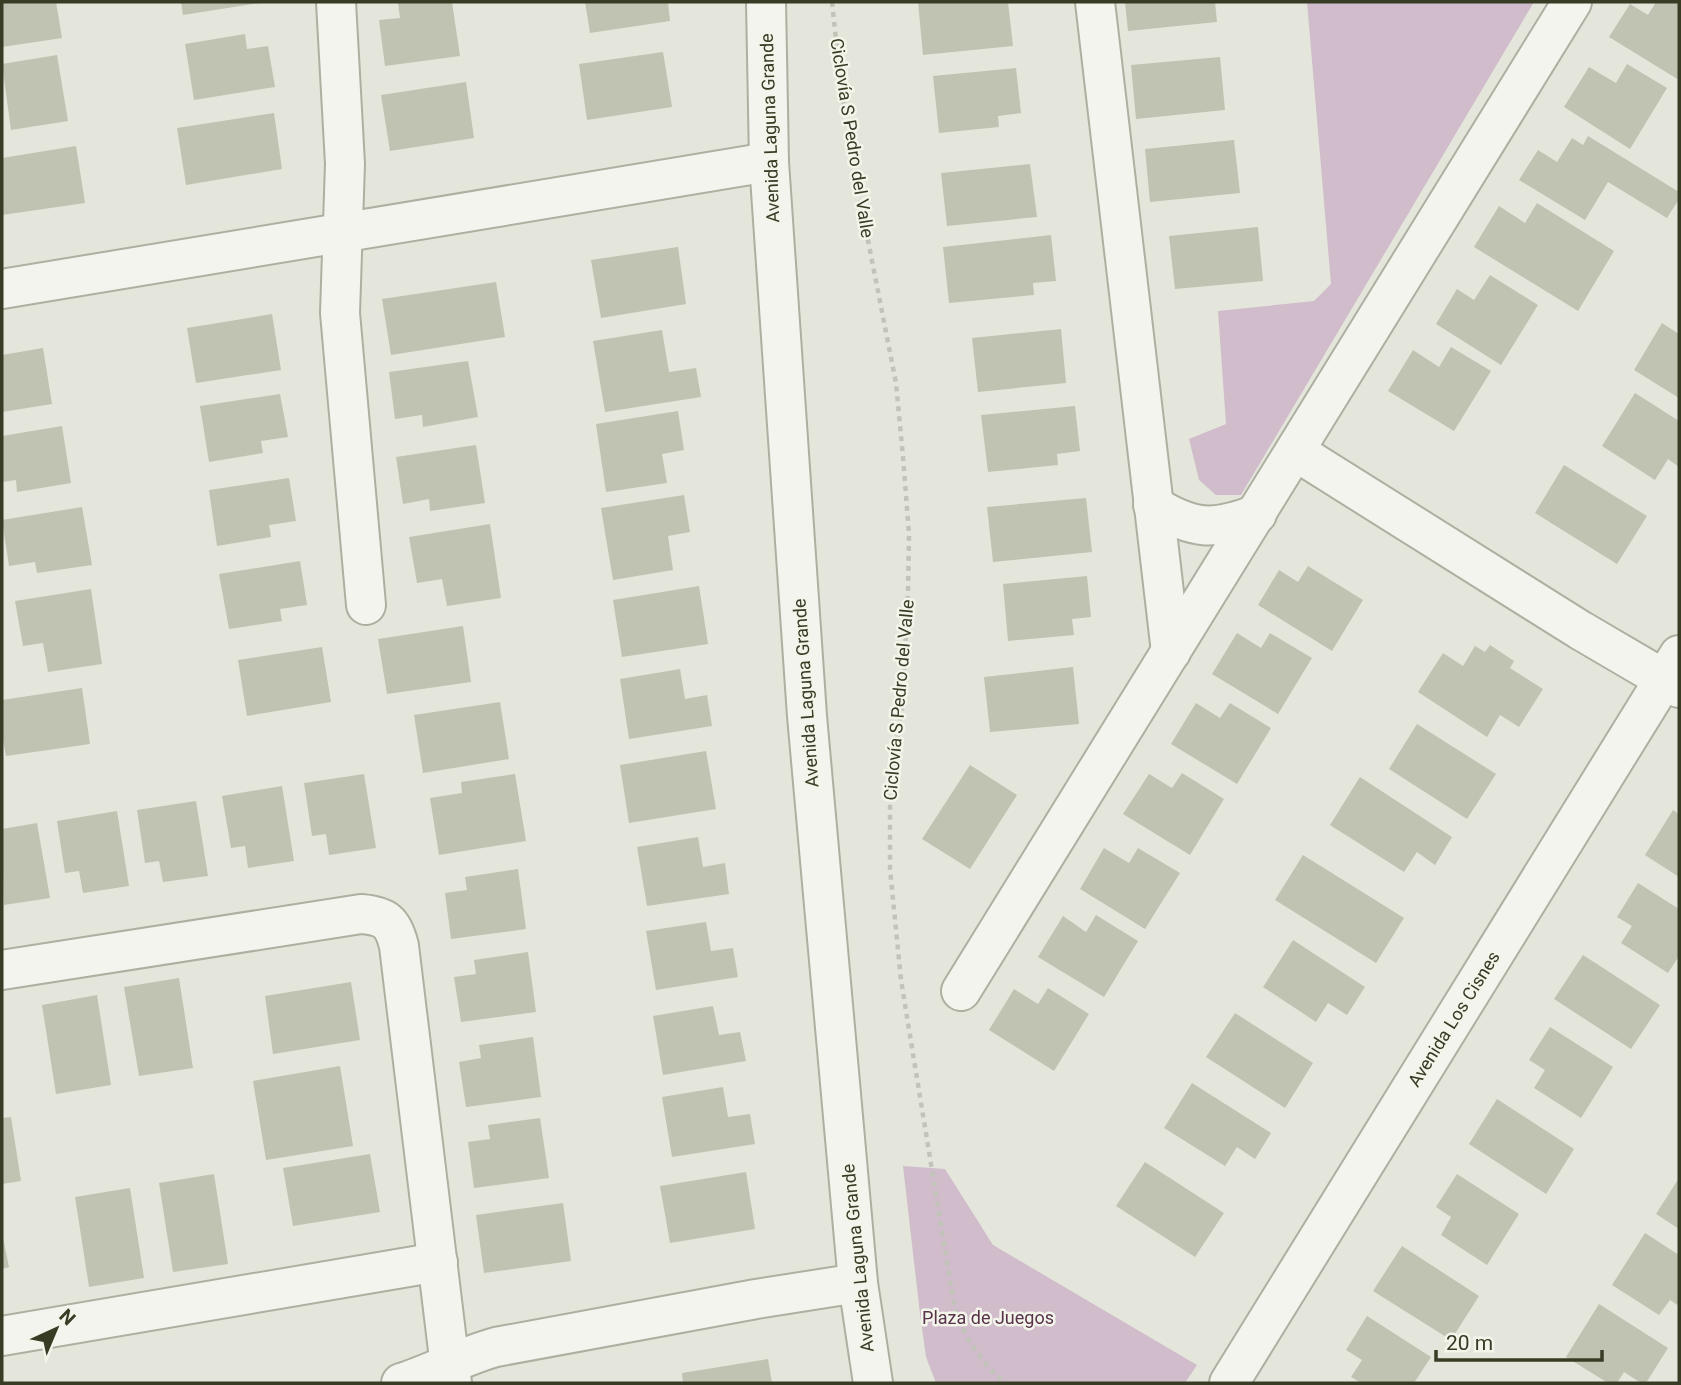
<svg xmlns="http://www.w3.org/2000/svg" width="1681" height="1385" font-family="Roboto,sans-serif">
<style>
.green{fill:#d0bccb}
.building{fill:#c0c3b2}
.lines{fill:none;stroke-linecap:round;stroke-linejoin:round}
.street-casing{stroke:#adb0a1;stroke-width:42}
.path{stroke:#c2c4ba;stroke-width:4.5;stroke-dasharray:5 5;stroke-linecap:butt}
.street{stroke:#f3f4ee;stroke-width:38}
.labels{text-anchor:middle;stroke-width:5;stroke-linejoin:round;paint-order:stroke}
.street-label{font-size:18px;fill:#383c25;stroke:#f3f4ea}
.park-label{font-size:18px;fill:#58324b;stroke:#f3f4ea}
</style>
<rect width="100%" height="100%" fill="#e4e6db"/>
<g class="green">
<path d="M1307 2H1534L1241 495H1216L1199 480 1189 439 1226 424 1218 311 1314 301 1331 284Z"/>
<path d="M903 1166 945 1169 993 1245 1197 1365 1185 1383H936L926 1357 920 1314Z"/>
</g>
<g class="building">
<path d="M2 2H56L62 38 2 47Z"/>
<path d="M181 2H259L260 3 183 15Z"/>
<path d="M409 2H452L460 56 385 66 379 20 400 18 398 3Z"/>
<path d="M585 2H668L670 21 590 33Z"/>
<path d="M918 2H1008L1013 46 923 55Z"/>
<path d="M1125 2H1215L1217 22 1128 31Z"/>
<path d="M1656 2H1679V80L1609 37 1630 4 1648 15Z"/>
<path d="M245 34 247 49 268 46 275 87 194 100 185 44Z"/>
<path d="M663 52 672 107 587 120 579 64Z"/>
<path d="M57 55 68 121 11 130 2 64Z"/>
<path d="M1220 57 1225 110 1136 119 1131 65Z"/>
<path d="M1627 64 1667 88 1630 149 1564 107 1589 67 1616 83Z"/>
<path d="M1016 68 1021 113 998 116 999 127 939 133 933 76Z"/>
<path d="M466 82 474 138 390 151 381 95Z"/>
<path d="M274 113 282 169 186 185 177 128Z"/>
<path d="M1588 136 1679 192V199L1667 218 1608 182 1585 220 1519 180 1538 150 1557 162 1572 138 1583 145Z"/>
<path d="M1234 140 1240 193 1150 202 1145 149Z"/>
<path d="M76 146 85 203 2 215V158Z"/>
<path d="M1030 164 1037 217 947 226 941 173Z"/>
<path d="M1537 203 1614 251 1578 311 1474 247 1499 206 1525 223Z"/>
<path d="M1258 227 1263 281 1175 289 1169 236Z"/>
<path d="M1051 235 1056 281 1033 283 1034 295 949 303 943 247Z"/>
<path d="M678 247 686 304 601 318 591 260Z"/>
<path d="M1490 275 1538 305 1501 365 1436 324 1457 289 1474 300Z"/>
<path d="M496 282 505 337 391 355 382 299Z"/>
<path d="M272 314 281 370 196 383 187 328Z"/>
<path d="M1662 323 1679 334V398L1634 370Z"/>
<path d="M1061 329 1066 383 978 392 972 338Z"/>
<path d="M662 330 669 372 696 368 701 397 605 412 593 341Z"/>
<path d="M1451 347 1491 371 1454 431 1388 391 1413 350 1439 367Z"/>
<path d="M43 348 52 404 2 412V355Z"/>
<path d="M468 361 478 417 423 427 422 415 395 419 389 372Z"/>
<path d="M1635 393 1679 421V467L1668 459 1655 480 1602 446Z"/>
<path d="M280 394 288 437 261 441 263 453 209 462 200 406Z"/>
<path d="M1075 406 1080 451 1057 454 1058 465 988 472 981 415Z"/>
<path d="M678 411 684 450 662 454 667 483 606 492 596 424Z"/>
<path d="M62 426 71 483 17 492 16 480 2 482V436Z"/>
<path d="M476 445 485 503 430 511 429 499 403 504 396 457Z"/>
<path d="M1564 465 1647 516 1617 564 1535 513Z"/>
<path d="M289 478 296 521 269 525 271 537 217 546 209 490Z"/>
<path d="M684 495 690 532 668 536 673 570 613 580 601 508Z"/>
<path d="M1086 498 1092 552 993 562 987 507Z"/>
<path d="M82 507 92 565 37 573 35 562 9 566 2 520Z"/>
<path d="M490 524 501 598 447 606 442 579 417 583 409 537Z"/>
<path d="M300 561 307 605 280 609 282 621 229 629 219 574Z"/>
<path d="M1308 566 1363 600 1332 651 1258 605 1279 570 1298 582Z"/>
<path d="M1087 576 1091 617 1072 619 1074 635 1008 641 1003 584Z"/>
<path d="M699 586 708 644 622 657 613 600Z"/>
<path d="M91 589 102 664 48 672 43 643 23 646 15 601Z"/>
<path d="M463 626 471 682 387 694 378 639Z"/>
<path d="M1237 633 1261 648 1270 633 1312 658 1278 714 1212 674Z"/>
<path d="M1490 645 1514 661 1510 668 1543 689 1519 727 1500 715 1487 737 1418 692 1443 653 1463 666 1475 646 1485 652Z"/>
<path d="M322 647 331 702 247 716 238 660Z"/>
<path d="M1073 667 1079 724 990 732 984 677Z"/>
<path d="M680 669 685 699 707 695 712 726 629 739 620 679Z"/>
<path d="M82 688 90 744 6 756 2 733V700Z"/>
<path d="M500 702 509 759 423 773 414 715Z"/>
<path d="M1196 703 1220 718 1230 703 1271 728 1237 784 1171 744Z"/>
<path d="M1417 724 1496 774 1467 819 1389 769Z"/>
<path d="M706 751 716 809 629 823 620 765Z"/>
<path d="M970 765 1017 795 970 869 922 839Z"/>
<path d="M1182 773 1224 799 1190 855 1123 814 1149 774 1172 788Z"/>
<path d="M364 774 376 848 329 855 326 834 312 836 304 783Z"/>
<path d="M515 774 526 841 439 855 430 798 462 793 461 782Z"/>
<path d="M1360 777 1452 837 1435 865 1417 852 1404 872 1330 825Z"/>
<path d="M282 786 294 861 248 868 245 846 231 848 222 796Z"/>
<path d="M196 801 208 876 163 882 159 861 145 863 137 810Z"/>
<path d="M1673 810 1679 814V877L1645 855Z"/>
<path d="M117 811 129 886 83 893 79 871 65 873 57 821Z"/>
<path d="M37 823 50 898 4 905 2 829Z"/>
<path d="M698 837 703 867 725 863 729 894 647 906 637 847Z"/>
<path d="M1104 848 1129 863 1138 848 1180 873 1145 929 1080 889Z"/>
<path d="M1303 855 1404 918 1376 963 1275 900Z"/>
<path d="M518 869 526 929 451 939 445 893 467 890 465 877Z"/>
<path d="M1638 883 1679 909V956L1668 973 1621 943 1632 926 1617 917Z"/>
<path d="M1096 915 1138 941 1104 997 1038 957 1063 916 1086 932Z"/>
<path d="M706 922 711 951 733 948 738 977 656 990 646 931Z"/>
<path d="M1293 940 1365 987 1347 1015 1328 1003 1316 1022 1263 987Z"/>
<path d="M528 952 536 1012 461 1022 454 977 476 974 474 960Z"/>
<path d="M1583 955 1660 1005 1631 1049 1554 999Z"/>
<path d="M179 978 193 1068 139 1076 124 987Z"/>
<path d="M351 982 360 1040 273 1054 265 996Z"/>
<path d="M1048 988 1089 1014 1054 1071 989 1030 1014 989 1038 1004Z"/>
<path d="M97 995 111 1085 56 1094 42 1005Z"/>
<path d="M713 1006 719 1035 740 1032 746 1061 663 1075 653 1016Z"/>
<path d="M1235 1013 1313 1063 1285 1108 1206 1057Z"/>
<path d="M1550 1027 1613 1067 1581 1118 1534 1088 1545 1070 1529 1060Z"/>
<path d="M533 1037 541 1097 466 1107 459 1062 481 1058 479 1045Z"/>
<path d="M340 1066 353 1146 266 1160 253 1081Z"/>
<path d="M1192 1083 1271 1133 1255 1159 1237 1147 1225 1166 1164 1128Z"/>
<path d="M723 1087 728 1117 750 1114 755 1144 672 1157 662 1097Z"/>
<path d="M1497 1099 1574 1149 1546 1194 1469 1144Z"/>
<path d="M11 1117 21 1181 2 1184V1118Z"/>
<path d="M540 1118 549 1178 474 1188 468 1142 490 1139 488 1125Z"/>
<path d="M370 1154 380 1212 293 1226 283 1168Z"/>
<path d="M1145 1162 1224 1213 1195 1257 1116 1206Z"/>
<path d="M746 1172 755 1229 670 1243 660 1186Z"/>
<path d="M214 1174 228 1264 173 1272 159 1183Z"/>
<path d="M1457 1174 1519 1214 1487 1265 1441 1235 1451 1217 1436 1207Z"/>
<path d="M1679 1178V1229L1656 1214Z"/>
<path d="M130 1188 144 1278 89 1287 75 1197Z"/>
<path d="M563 1203 571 1261 484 1273 476 1215Z"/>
<path d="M2 1233 9 1267 2 1269Z"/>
<path d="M1645 1233 1679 1255V1306L1670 1300 1659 1315 1612 1285Z"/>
<path d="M1402 1246 1479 1296 1451 1340 1373 1291Z"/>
<path d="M1599 1304 1668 1348 1646 1383H1641L1624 1372 1617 1383H1608L1566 1357Z"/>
<path d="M1367 1316 1431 1357 1414 1383H1361L1351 1377 1362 1360 1346 1350Z"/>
<path d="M768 1359 772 1383H683L682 1373Z"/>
</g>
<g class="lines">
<defs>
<g id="street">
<path d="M336 2 345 164 340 313 366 605"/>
<path d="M766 2 769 162 807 716 858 1283 873 1383"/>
<path d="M1095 2 1171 652"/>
<path d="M2 289 769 162"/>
<path d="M1295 451 1580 630 1679 688"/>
<path d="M1153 505C1193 530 1213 531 1257 514"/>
<path d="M2 970 361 914C386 916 393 922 399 946L452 1383"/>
<path d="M961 991 1572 2"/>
<path d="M2 1336 438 1262"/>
<path d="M401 1383C433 1373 463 1356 496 1347L756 1299 858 1283"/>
<path d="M1229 1383 1679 655"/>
</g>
</defs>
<use href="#street" class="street-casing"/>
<path class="path" d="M832 2 841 87 854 169 896 383 903 457 909 534 908 594 902 706 890 786V869L901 980 954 1305C963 1337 981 1361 1004 1383"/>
<use href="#street" class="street"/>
</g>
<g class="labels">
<g class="street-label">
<text transform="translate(770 128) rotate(-92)" y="6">Avenida Laguna Grande</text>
<text transform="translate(852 138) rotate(81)" y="6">Ciclovía S Pedro del Valle</text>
<text transform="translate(806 693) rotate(-94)" y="6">Avenida Laguna Grande</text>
<text transform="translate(899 700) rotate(-85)" y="6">Ciclovía S Pedro del Valle</text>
<text transform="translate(1454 1019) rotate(-58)" y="6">Avenida Los Cisnes</text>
<text transform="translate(858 1258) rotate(-96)" y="6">Avenida Laguna Grande</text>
</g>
<g class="park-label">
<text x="988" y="1324">Plaza de Juegos</text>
</g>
</g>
<rect width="1681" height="1385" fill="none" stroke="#383c25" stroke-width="7"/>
<g transform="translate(56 1329) rotate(44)" stroke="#f3f4ea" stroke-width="5" paint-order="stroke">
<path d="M0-5L12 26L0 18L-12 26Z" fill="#383c25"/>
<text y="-10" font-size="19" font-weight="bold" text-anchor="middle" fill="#383c25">N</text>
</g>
<path d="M1436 1350v10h166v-10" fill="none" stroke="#383c25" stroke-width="3.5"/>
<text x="1446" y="1350" font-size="21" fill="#383c25" stroke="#f3f4ea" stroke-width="5" paint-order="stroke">20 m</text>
</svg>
